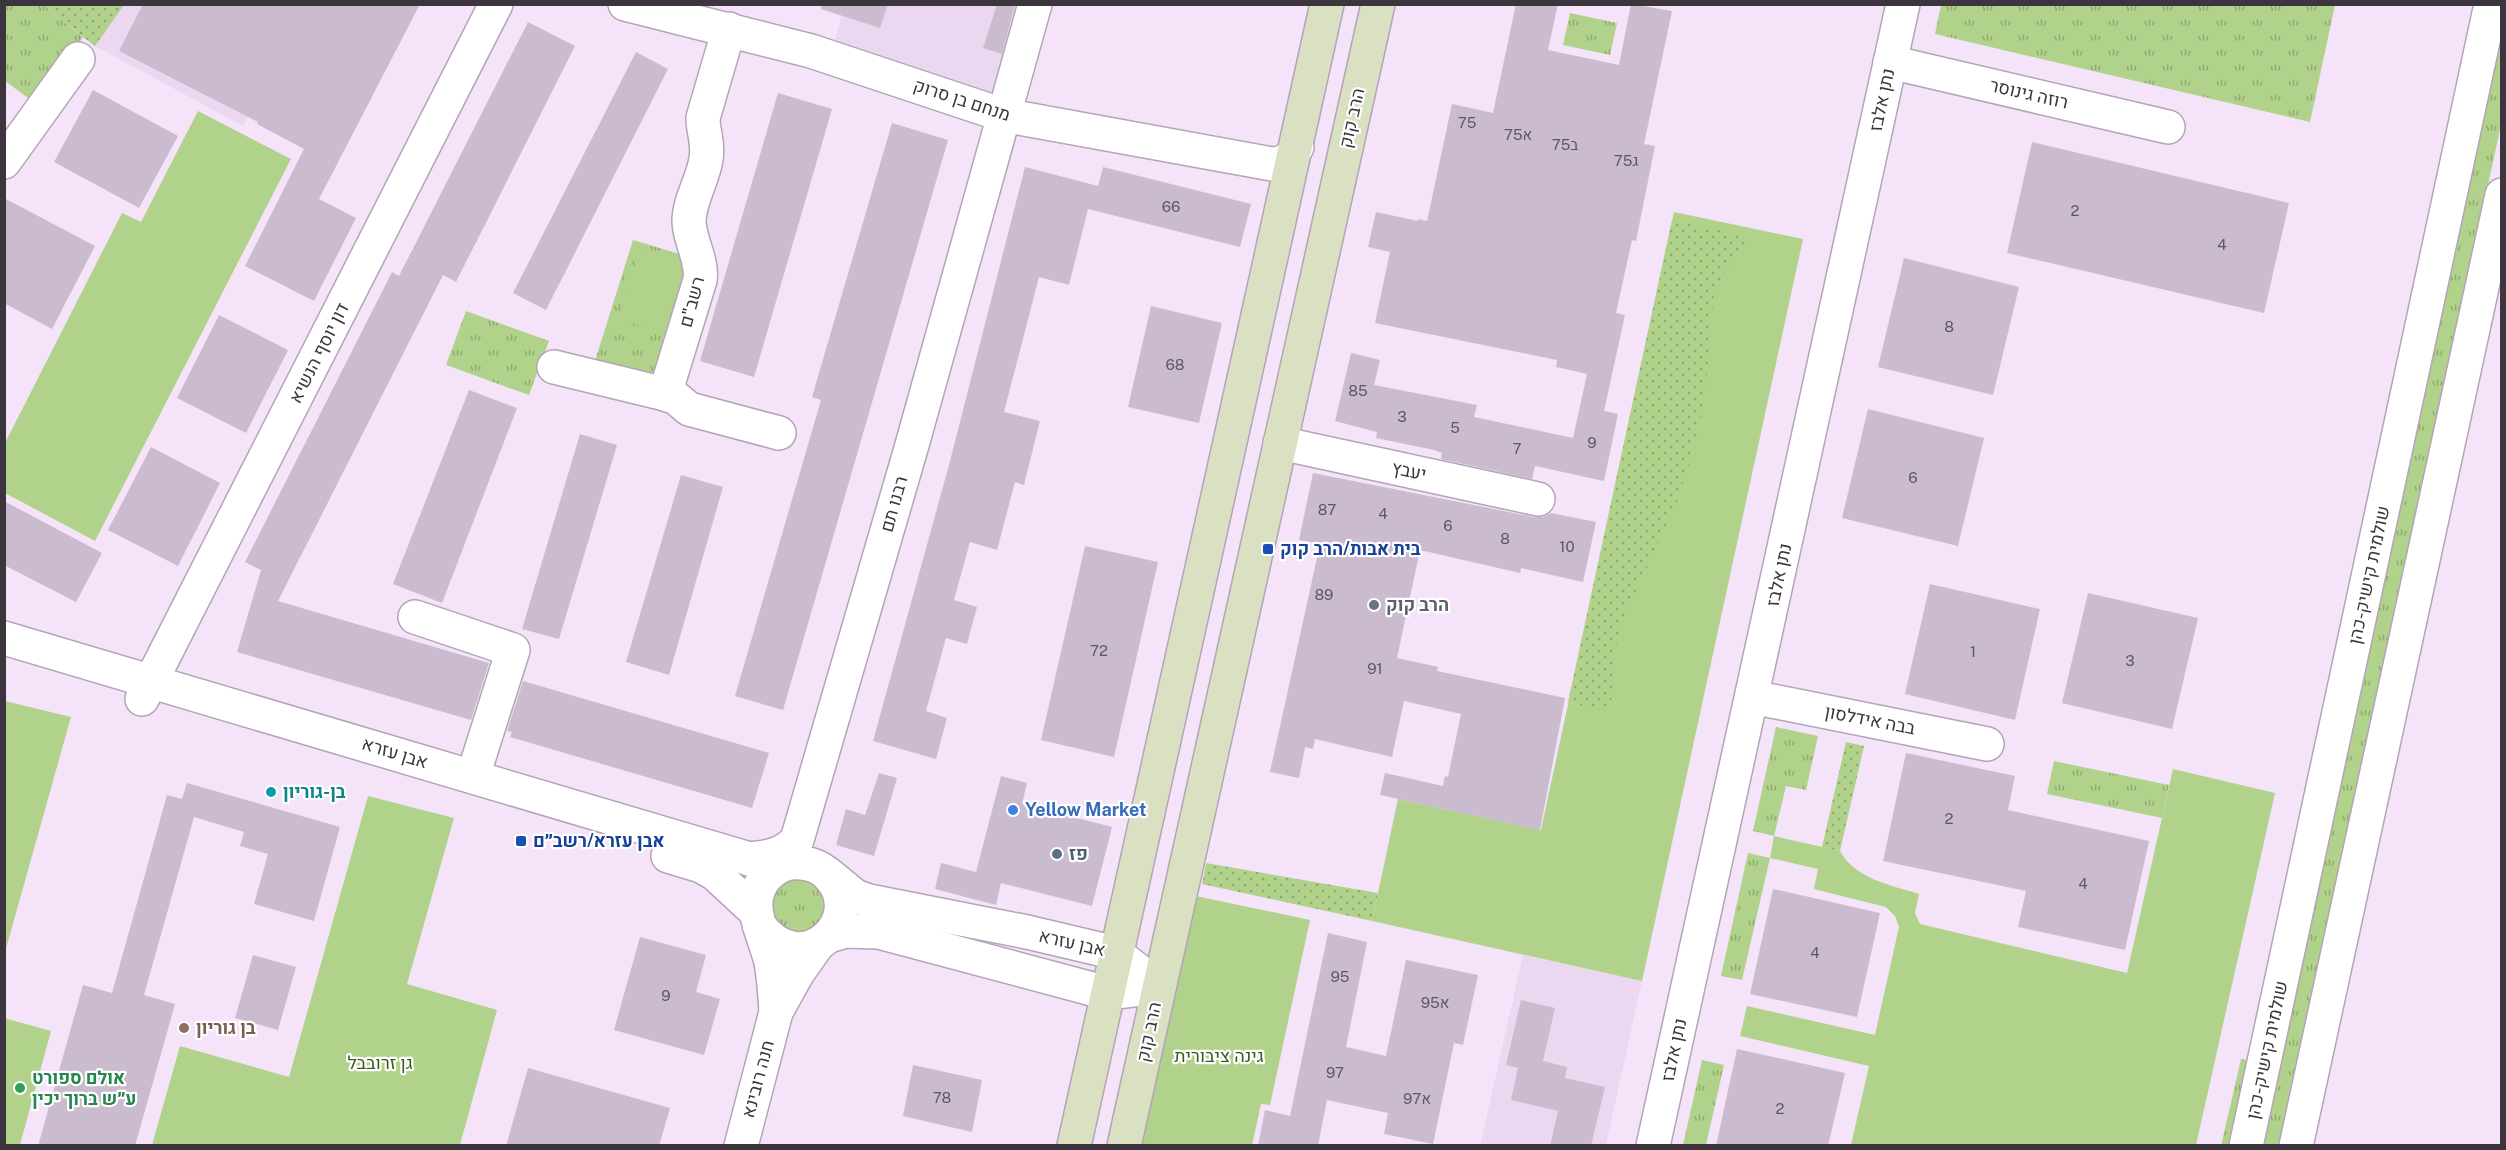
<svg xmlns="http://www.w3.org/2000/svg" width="2506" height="1150" font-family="'Public Sans',Heebo,sans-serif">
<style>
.built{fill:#ecd7f1}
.grass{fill:url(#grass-tufts)}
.park{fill:#b0d28a}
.garden{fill:url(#garden-dots)}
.building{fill:#cbbbcf}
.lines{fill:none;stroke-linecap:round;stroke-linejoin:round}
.street-casing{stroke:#b4a4b8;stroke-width:36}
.secondary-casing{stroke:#b4a4b8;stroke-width:36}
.street{stroke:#fff;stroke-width:33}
.secondary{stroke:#dae1c2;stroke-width:33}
.transit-dot{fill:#1a4fb4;stroke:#fff;stroke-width:2}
.worship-dot{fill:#6b7280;stroke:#fff;stroke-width:2}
.culture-dot{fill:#0f9aa8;stroke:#fff;stroke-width:2}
.shop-dot{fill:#3f7fe0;stroke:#fff;stroke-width:2}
.service-dot{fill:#5c6f8a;stroke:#fff;stroke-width:2}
.education-dot{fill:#8d6e63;stroke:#fff;stroke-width:2}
.leisure-dot{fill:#2e9e5b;stroke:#fff;stroke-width:2}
.labels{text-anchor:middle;stroke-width:4.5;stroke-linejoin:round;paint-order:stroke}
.number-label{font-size:15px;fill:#605662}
.street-label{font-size:18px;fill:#3c353d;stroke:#fff}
.transit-label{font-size:18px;font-weight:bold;fill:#164399;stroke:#fff;text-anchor:start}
.worship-label{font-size:18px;font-weight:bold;fill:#5b616d;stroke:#fff;text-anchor:start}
.culture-label{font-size:18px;font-weight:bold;fill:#0d838f;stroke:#fff;text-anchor:start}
.shop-label{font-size:18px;font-weight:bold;fill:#366cbe;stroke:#fff;text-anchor:start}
.service-label{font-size:18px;font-weight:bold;fill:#4e5e75;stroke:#fff;text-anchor:start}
.education-label{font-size:18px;font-weight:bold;fill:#785e54;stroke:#fff;text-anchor:start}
.park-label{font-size:18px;fill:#405920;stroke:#fff}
.leisure-label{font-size:18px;font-weight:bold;fill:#27864d;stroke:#fff;text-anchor:start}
</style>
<defs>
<pattern id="grass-tufts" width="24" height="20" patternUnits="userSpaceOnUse" patternTransform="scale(1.5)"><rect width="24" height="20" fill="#b0d28a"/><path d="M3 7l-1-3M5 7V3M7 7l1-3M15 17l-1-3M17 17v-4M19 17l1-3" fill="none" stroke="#90ab72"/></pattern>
<pattern id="garden-dots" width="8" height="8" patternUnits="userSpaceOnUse" patternTransform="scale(1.5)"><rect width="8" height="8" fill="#b0d28a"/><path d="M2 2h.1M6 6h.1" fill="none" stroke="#90ab72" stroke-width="1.8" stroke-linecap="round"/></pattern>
</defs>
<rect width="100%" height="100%" fill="#f5e4f9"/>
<g class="built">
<path d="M124 5H308L243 126 95 46Z"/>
<path d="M845 5H1038L1009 99 833 45Z"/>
<path d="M1523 955 1642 981 1606 1145 1480 1146Z"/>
</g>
<g class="grass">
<path d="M5 5H46L50 11 83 37 35 103 5 81Z"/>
<path d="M1941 5V4L2335 5 2310 122 1935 34Z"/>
<path d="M1570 13 1617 23 1610 55 1563 45Z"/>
<path d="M2501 30V125L2281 1145 2262 1146Z"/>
<path d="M633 240 683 255 662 382 595 361Z"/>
<path d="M466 311 549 341 529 395 446 365Z"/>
<path d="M1776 727 1818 736 1806 790 1786 786 1774 836 1753 831Z"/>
<path d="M2054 761 2169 785 2162 818 2047 794Z"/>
<path d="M1748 853 1770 858 1742 980 1721 976Z"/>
<path d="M783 877H811L826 901 821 920 805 932H787L772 920 768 896Z"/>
<path d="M2241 1059 2252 1061 2232 1145 2221 1146Z"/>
<path d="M1702 1060 1724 1065 1706 1145H1683Z"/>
</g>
<g class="park">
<path d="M198 111 291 159 95 541 5 493V443L122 213 141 222Z"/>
<path d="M1674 212 1803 239 1642 981 1372 921 1398 799 1541 830Z"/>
<path d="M649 249 681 259 693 275 674 336 619 319 638 257Z"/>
<path d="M5 701 71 717 5 952 4 701Z"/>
<path d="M2173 769 2275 793 2196 1145H1851L1869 1066 1740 1036 1747 1006 1875 1035 1899 927 1895 916 1886 907 1814 889 1818 869 1770 858 1774 836 1840 851C1855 879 1891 885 1919 894L1915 913 1920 924 2127 973Z"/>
<path d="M368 796 454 818 407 984 497 1010 460 1145H152L180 1046 289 1077Z"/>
<path d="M1191 895 1310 920 1270 1105 1261 1104 1252 1145 1137 1146Z"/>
<path d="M4 1018 51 1031 20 1145H5Z"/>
</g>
<g class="garden">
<path d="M46 5H124L95 46 50 11Z"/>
<path d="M1672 220 1734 233 1747 241 1746 248 1725 271 1714 293 1705 393 1697 439 1675 508 1625 614 1614 654 1612 698 1605 711 1568 702Z"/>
<path d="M1846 742 1864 746 1840 851 1822 847Z"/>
<path d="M1206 863 1378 893 1372 921 1202 884Z"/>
</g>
<g class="building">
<path d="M143 4H420L319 199 356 218 314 301 245 266 304 149 257 124 258 122 119 51Z"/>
<path d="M822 4H888L880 28 821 9Z"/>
<path d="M997 4H1015L1002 54 983 48Z"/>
<path d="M1516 4H1558L1548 50 1619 65 1631 4 1672 11 1644 144 1655 146 1636 241 1632 240 1616 313 1625 315 1604 411 1618 414 1604 481 1535 466 1532 479 1441 459 1442 453 1434 450 1376 438 1377 432 1335 421 1351 353 1380 360 1374 385 1477 405 1474 417 1573 438 1587 374 1556 367 1557 360 1375 323 1390 252 1368 247 1376 212 1418 221V219L1427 221 1452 104 1493 113Z"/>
<path d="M528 22 575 46 456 282 443 275 278 601 489 663 471 720 237 652 261 570 245 562 392 272 399 276Z"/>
<path d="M636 52 668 69 546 310 513 293Z"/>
<path d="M93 90 178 136 139 208 54 162Z"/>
<path d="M778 93 832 109 754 377 700 361Z"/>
<path d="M892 123 948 140 783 710 735 696 821 400 812 397Z"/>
<path d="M2032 142 2289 203 2264 313 2007 253Z"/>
<path d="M1025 167 1098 186 1103 167 1251 204 1240 247 1088 209 1069 285 1039 277 1004 412 1040 421 1024 485 1015 482 997 550 970 542 954 600 977 607 967 644 946 638 926 711 947 718 936 759 873 741 949 465Z"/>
<path d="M4 198 95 246 52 329 4 303Z"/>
<path d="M1904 258 2019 287 1993 395 1878 367Z"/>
<path d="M1151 306 1222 323 1199 423 1128 407Z"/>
<path d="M219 315 288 350 246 433 177 398Z"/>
<path d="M469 390 517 408 442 603 393 584Z"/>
<path d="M1868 409 1984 438 1958 546 1842 518Z"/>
<path d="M580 434 617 445 559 639 522 629Z"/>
<path d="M151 447 220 483 178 566 108 530Z"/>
<path d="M1313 473 1534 517H1543L1551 513 1596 522 1583 582 1521 568 1520 573 1420 550 1397 658 1438 667 1437 671 1565 698 1540 830 1380 795 1385 773 1443 786 1445 776 1448 777 1461 714 1404 701 1392 757 1315 739 1313 749 1305 747 1299 778 1270 772 1320 544 1299 540Z"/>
<path d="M681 475 723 487 669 675 626 662Z"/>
<path d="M4 501 102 553 76 602 4 565Z"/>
<path d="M1085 546 1158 562 1114 757 1041 740Z"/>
<path d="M1930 584 2040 609 2015 720 1905 694Z"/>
<path d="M2088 593 2198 618 2172 729 2062 703Z"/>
<path d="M523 681 769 753 752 808 510 737 512 732 507 731Z"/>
<path d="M1906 753 2015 776 2008 810 2149 841 2125 950 2018 927 2026 891 1883 861Z"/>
<path d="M879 773 897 778 874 856 836 845 846 809 865 815Z"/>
<path d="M1001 776 1027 783 1022 804 1112 827 1092 906 1001 883 996 905 935 889 941 863 976 872Z"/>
<path d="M187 783 340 827 314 921 254 904 268 854 240 846 244 832 194 817 144 995 175 1004 135 1146H38L83 985 112 993 167 795 182 799Z"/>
<path d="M1773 889 1880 913 1857 1017 1750 994Z"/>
<path d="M1328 933 1367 942 1346 1047 1386 1056 1406 960 1478 975 1463 1045 1454 1043 1433 1144 1384 1134 1388 1113 1327 1100 1318 1146H1258L1265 1110 1290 1116Z"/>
<path d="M640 937 706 955 696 992 720 999 704 1055 614 1030Z"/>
<path d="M253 955 296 967 278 1030 235 1018Z"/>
<path d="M1521 1000 1555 1008 1543 1061 1567 1067 1565 1078 1605 1087 1591 1146H1550L1558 1111 1511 1100 1518 1068 1506 1065Z"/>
<path d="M1737 1049 1845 1073 1828 1146H1716Z"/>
<path d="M913 1065 982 1080 972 1132 903 1116Z"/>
<path d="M528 1068 670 1108 659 1146H506Z"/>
</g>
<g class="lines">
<defs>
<g id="street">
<path d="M625 4 811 51 1003 115 1272 164C1285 164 1291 158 1297 147"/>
<path d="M1890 62 2168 127"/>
<path d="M4 162 78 59"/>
<path d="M554 367 665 394 676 398 689 409 779 433"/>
<path d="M665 394 700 280C703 261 690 242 689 222 689 200 703 180 706 159 709 140 703 135 703 118L729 29"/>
<path d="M1280 443 1538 499"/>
<path d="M415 617 513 650 473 776"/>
<path d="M4 638 763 863 771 864"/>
<path d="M1752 697 1987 744"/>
<path d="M142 699 496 4"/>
<path d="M668 856 701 866 715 874 755 911"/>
<path d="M749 859C769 857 783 855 797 840L912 445 1035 4"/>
<path d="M827 873 855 896 869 901 1027 932 1116 953 1159 987"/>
<path d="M759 925C803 985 870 917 828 875 818 864 804 862 790 863 781 865 773 870 767 876 743 902 764 933 771 962 774 979 775 995 776 1012"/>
<path d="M829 936 846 931 879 932 1107 993 1159 987"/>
<path d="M741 1146 776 1012 797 974 818 944"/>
<path d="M1653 1146 1903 4"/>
<path d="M2246 1146C2330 766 2407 384 2491 4"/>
<path d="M2296 1146 2502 195"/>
</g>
<g id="secondary">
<path d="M1074 1146 1327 4"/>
<path d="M1124 1146 1378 4"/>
</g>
</defs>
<use href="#street" class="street-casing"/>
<use href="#secondary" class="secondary-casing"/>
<use href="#street" class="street"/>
<use href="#secondary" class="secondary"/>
</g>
<g class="transit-dot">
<rect x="1262" y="543" width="12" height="12" rx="3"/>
<rect x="515" y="835" width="12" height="12" rx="3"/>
</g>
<circle class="worship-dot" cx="1374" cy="605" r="6"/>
<circle class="culture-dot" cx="271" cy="792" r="6"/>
<circle class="shop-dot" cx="1013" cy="810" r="6"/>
<circle class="service-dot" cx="1057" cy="854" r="6"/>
<circle class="education-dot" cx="184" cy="1028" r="6"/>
<circle class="leisure-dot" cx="20" cy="1088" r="6"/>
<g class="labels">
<g class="number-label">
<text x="1467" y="128">75</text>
<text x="1518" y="140">75א</text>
<text x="1565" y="150">75ב</text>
<text x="1626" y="166">75ג</text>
<text x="1171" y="212">66</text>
<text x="2075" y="216">2</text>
<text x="2222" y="250">4</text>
<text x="1949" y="332">8</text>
<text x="1175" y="370">68</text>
<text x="1358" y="396">85</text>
<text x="1402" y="422">3</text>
<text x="1455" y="433">5</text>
<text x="1592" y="448">9</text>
<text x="1517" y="454">7</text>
<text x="1913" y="483">6</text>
<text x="1327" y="515">87</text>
<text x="1383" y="519">4</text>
<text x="1448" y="531">6</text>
<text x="1505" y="544">8</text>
<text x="1567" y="552">10</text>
<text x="1324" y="600">89</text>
<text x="1099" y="656">72</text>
<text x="1973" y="657">1</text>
<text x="2130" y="666">3</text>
<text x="1375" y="674">91</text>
<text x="1949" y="824">2</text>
<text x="2083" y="889">4</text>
<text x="1815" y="958">4</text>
<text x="1340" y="982">95</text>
<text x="666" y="1001">9</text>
<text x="1435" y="1008">95א</text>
<text x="1335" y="1078">97</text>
<text x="942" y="1103">78</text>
<text x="1417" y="1104">97א</text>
<text x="1780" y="1114">2</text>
</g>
<g class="street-label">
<text transform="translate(2029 94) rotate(13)" y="6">רוזה גינוסר</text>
<text transform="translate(962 100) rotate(18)" y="6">מנחם בן סרוק</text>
<text transform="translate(1882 100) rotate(-78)" y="6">נתן אלבז</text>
<text transform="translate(1352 118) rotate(-77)" y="6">הרב קוק</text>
<text transform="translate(692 302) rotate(-75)" y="6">רשב"ם</text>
<text transform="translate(319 353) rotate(-63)" y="6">דון יוסף הנשיא</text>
<text transform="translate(1409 471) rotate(12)" y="6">יעבץ</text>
<text transform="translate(894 504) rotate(-74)" y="6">רבנו תם</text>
<text transform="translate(1779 575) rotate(-78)" y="6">נתן אלבז</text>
<text transform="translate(2369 575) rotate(-78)" y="6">שולמית קישיק-כהן</text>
<text transform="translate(1870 720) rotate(11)" y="6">בבה אידלסון</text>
<text transform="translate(395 753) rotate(17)" y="6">אבן עזרא</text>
<text transform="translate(1072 943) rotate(13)" y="6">אבן עזרא</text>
<text transform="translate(1149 1032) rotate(-78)" y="6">הרב קוק</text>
<text transform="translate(1674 1050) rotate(-78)" y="6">נתן אלבז</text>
<text transform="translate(2267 1050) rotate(-78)" y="6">שולמית קישיק-כהן</text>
<text transform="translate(758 1079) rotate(-75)" y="6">חנה רובינא</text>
</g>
<g class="transit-label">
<text x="1280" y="555">בית אבות/הרב קוק</text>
<text x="533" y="847">אבן עזרא/רשב״ם</text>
</g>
<g class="worship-label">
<text x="1386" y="611">הרב קוק</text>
</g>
<g class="culture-label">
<text x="283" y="798">בן-גוריון</text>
</g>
<g class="shop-label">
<text x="1025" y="816">Yellow Market</text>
</g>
<g class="service-label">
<text x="1069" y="860">פז</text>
</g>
<g class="education-label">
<text x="196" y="1034">בן גוריון</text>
</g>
<g class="park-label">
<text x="1219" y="1062">גינה ציבורית</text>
<text x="380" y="1069">גן זרובבל</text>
</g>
<g class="leisure-label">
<text x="32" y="1084">אולם ספורט<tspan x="32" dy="21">ע״ש ברוך יכין</tspan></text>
</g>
</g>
<rect width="2506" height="1150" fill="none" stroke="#3c353d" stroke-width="12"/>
</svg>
